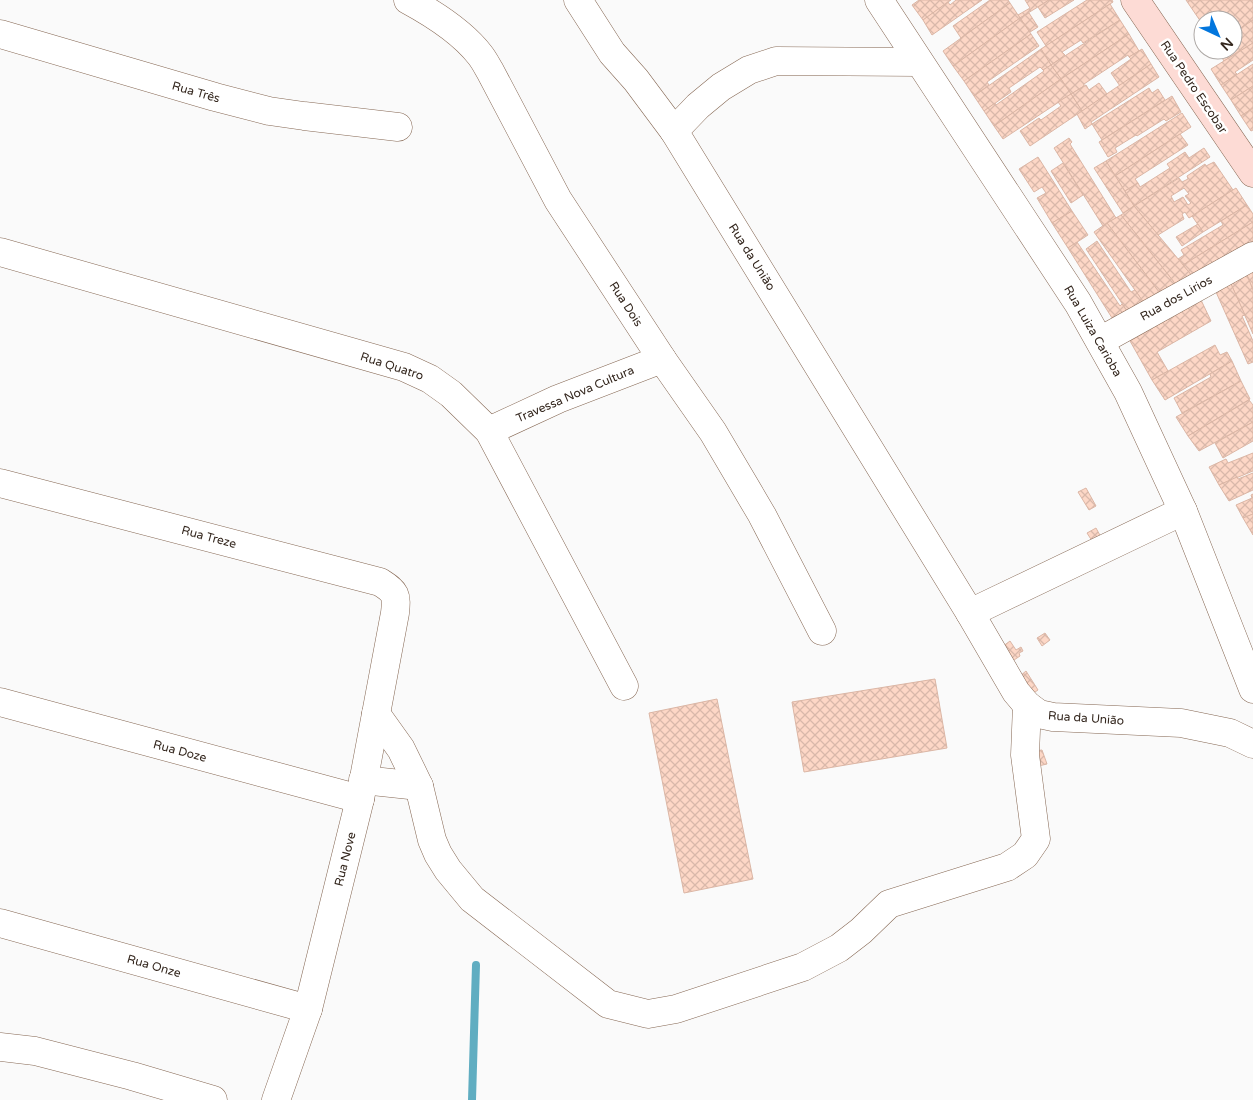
<svg xmlns="http://www.w3.org/2000/svg" width="1253" height="1100" font-family="'Varela Round',sans-serif">
<style>
.lines{fill:none;stroke-linecap:round;stroke-linejoin:round}
.stream{stroke:#60adc1;stroke-width:8}
.building{fill:url(#building-cross-hatch);stroke:#dbb6a5;fill-rule:evenodd}
.minor-casing{stroke:#866854;stroke-width:29}
.secondary-casing{stroke:#866854;stroke-width:29}
.minor{stroke:#fff;stroke-width:28}
.secondary{stroke:#fddbd5;stroke-width:28}
.labels{text-anchor:middle;stroke-width:5;stroke-linejoin:round;paint-order:stroke}
.street-label{font-size:12px;fill:#33261d;stroke:#fff}
</style>
<defs>
<pattern id="building-cross-hatch" width="8" height="8" patternUnits="userSpaceOnUse" patternTransform="scale(1.25)"><rect width="8" height="8" fill="#fdd7c6"/><path d="M0 0l8 8M0 8l8-8" fill="none" stroke="#d9b8aa"/></pattern>
</defs>
<rect width="100%" height="100%" fill="#fafafa"/>
<g class="lines">
<path class="stream" d="M472 1100 476 965"/>
</g>
<g class="building">
<path d="M919 0H951L923 20 912 5Z"/>
<path d="M956 0H982L932 35 923 20 948 2 950 5Z"/>
<path d="M990 0H1008L1010 3 961 38 953 26Z"/>
<path d="M1025 0H1049L1020 18 1018 15 1030 8Z"/>
<path d="M1049 0H1074L1045 18 1038 7Z"/>
<path d="M1087 0H1112L1113 2 1046 46 1037 32Z"/>
<path d="M1186 0H1253V20L1233 33V20H1203V25Z"/>
<path d="M1010 3 1020 18 953 66 943 51Z"/>
<path d="M1110 4 1120 20 1083 43 1081 40 1062 52 1065 55 1051 65 1041 49Z"/>
<path d="M1029 13 1038 27 1030 32 1020 18Z"/>
<path d="M1020 18 1031 34 964 81 953 66Z"/>
<path d="M1120 20 1129 34 1061 79 1051 65Z"/>
<path d="M1253 20V43L1224 61 1217 50H1233V33Z"/>
<path d="M1031 34 1039 46 987 82 989 85 974 96 964 81Z"/>
<path d="M1129 34 1139 51 1129 57 1128 55 1084 84V86L1071 94 1061 79Z"/>
<path d="M1253 43V60L1235 72 1237 74 1221 85 1211 69Z"/>
<path d="M1041 49 1051 65 1043 70 1040 67 1009 88 1011 92 984 111 974 96Z"/>
<path d="M1142 49 1151 64 1120 86 1111 73 1131 59 1129 57Z"/>
<path d="M1151 64 1159 77 1091 122 1092 124 1085 129 1077 114Z"/>
<path d="M1253 64V86L1231 100 1221 85Z"/>
<path d="M1051 65 1061 79 994 126 984 111 995 103 996 105 1044 71 1043 70Z"/>
<path d="M1061 79 1071 94 1003 139 994 126Z"/>
<path d="M1099 83 1107 94 1082 111 1071 94 1086 85 1089 90Z"/>
<path d="M1253 86V108L1241 116 1231 100Z"/>
<path d="M1149 88 1152 93 1158 89 1165 100 1102 140 1092 124Z"/>
<path d="M1071 94 1082 111 1030 146 1020 131 1039 118 1041 120 1061 106 1058 102Z"/>
<path d="M1172 96 1181 112 1166 121 1164 119 1137 136 1136 135 1115 148 1117 152 1108 157 1099 142Z"/>
<path d="M1253 108V130L1251 131 1241 116Z"/>
<path d="M1182 113 1191 127 1115 176 1106 161Z"/>
<path d="M1180 134 1188 145 1135 179 1138 183 1125 191 1115 176Z"/>
<path d="M1069 138 1072 142 1070 144 1116 218 1103 226 1054 148Z"/>
<path d="M1204 148 1210 157 1134 206 1125 191 1138 183 1140 187 1170 168 1167 164 1185 152 1189 158Z"/>
<path d="M1038 157 1072 211 1052 223 1037 198 1046 193 1042 187 1034 192 1019 169Z"/>
<path d="M1106 161 1134 206 1123 213 1094 168Z"/>
<path d="M1214 162 1233 190 1189 218 1185 212 1182 214 1184 219 1158 235 1134 206 1179 178 1182 182 1188 179 1187 176 1205 164 1206 166ZM1184 188 1189 194 1185 196 1191 203 1188 205 1183 197 1174 202 1171 196Z"/>
<path d="M1063 163 1083 195 1071 203 1051 171Z"/>
<path d="M1236 188 1247 205 1203 232 1192 216Z"/>
<path d="M1247 205 1253 214V222L1183 265 1178 259 1184 255 1181 250 1223 225 1221 221Z"/>
<path d="M1134 206 1194 278 1181 291 1121 215Z"/>
<path d="M1072 211 1088 235 1068 248 1052 223Z"/>
<path d="M1121 215 1181 291 1165 300 1107 223Z"/>
<path d="M1253 222V243L1194 278 1183 265Z"/>
<path d="M1107 223 1165 300 1149 310 1094 232Z"/>
<path d="M1198 224 1203 232 1182 246 1176 237Z"/>
<path d="M1097 241 1131 292 1135 290 1149 310 1133 320 1086 249Z"/>
<path d="M1077 242 1120 306 1122 304 1133 320 1119 329 1068 248Z"/>
<path d="M1253 271V290L1247 275Z"/>
<path d="M1247 275 1253 290V334L1231 284Z"/>
<path d="M1231 284 1245 315 1242 316 1253 341V362L1248 364 1216 292Z"/>
<path d="M1201 300 1211 321 1157 352 1168 371 1152 380 1130 341Z"/>
<path d="M1215 345 1220 355 1227 352 1232 361 1165 400 1152 380Z"/>
<path d="M1232 361 1241 381 1182 413 1174 398 1211 377 1210 374Z"/>
<path d="M1241 381 1250 399 1188 436 1176 417Z"/>
<path d="M1249 400 1253 405V422L1199 451 1188 436Z"/>
<path d="M1253 422V441L1223 458 1215 443Z"/>
<path d="M1253 453V471L1219 485 1209 467 1226 459 1228 463Z"/>
<path d="M1253 473V490L1229 501 1219 485 1237 477 1238 479Z"/>
<path d="M1086 488 1096 506 1089 510 1078 492Z"/>
<path d="M1253 494V514L1243 518 1236 505 1252 498 1251 495Z"/>
<path d="M1253 514V535L1243 518Z"/>
<path d="M1096 528 1102 539 1094 544 1087 533Z"/>
<path d="M1045 633 1050 640 1042 646 1037 638Z"/>
<path d="M1010 641 1016 650 1021 647 1023 651 1019 653 1020 656 1011 662 1002 647Z"/>
<path d="M1026 671 1038 690 1032 694 1020 676Z"/>
<path d="M935 679 947 748 804 772 792 702Z"/>
<path d="M717 699 753 879 684 893 649 713Z"/>
<path d="M1042 750 1047 764 1034 767 1027 752Z"/>
</g>
<g class="lines">
<defs>
<g id="minor">
<path d="M408 0C432 13 463 33 480 55 484 60 487 66 490 71L558 200 662 359 713 432 762 515 822 631"/>
<path d="M578 0 612 53 636 80 674 131"/>
<path d="M879 0 1078 303 1128 392 1183 511 1253 689"/>
<path d="M0 34 215 97 269 111 304 116 398 127"/>
<path d="M919 62 776 61 749 70 721 87 698 106 674 131 970 613 1016 692 1027 705 1039 714 1053 717 1181 723 1230 733 1253 744"/>
<path d="M0 252 404 367 430 379 451 394 489 431 624 686"/>
<path d="M1100 341 1253 256"/>
<path d="M489 431 558 399 662 359"/>
<path d="M0 483 380 582C396 592 397 595 395 613L360 799 308 1009 276 1100"/>
<path d="M970 613 1183 511"/>
<path d="M0 702 360 799"/>
<path d="M376 714 401 749 419 786 432 840 438 854 448 870 472 899 608 1004 648 1014 676 1009 803 967 839 948 861 931 889 904 1007 867 1025 855 1036 839 1025 755 1027 705"/>
<path d="M363 780 419 786"/>
<path d="M0 923 308 1009"/>
<path d="M0 1047 35 1051 132 1076 213 1100"/>
</g>
<path id="secondary" d="M1135 0 1253 173"/>
</defs>
<use href="#minor" class="minor-casing"/>
<use href="#secondary" class="secondary-casing"/>
<use href="#minor" class="minor"/>
<use href="#secondary" class="secondary"/>
</g>
<g class="labels">
<g class="street-label">
<text transform="translate(1194 87) rotate(56)" y="4">Rua Pedro Escobar</text>
<text transform="translate(196 92) rotate(16)" y="4">Rua Três</text>
<text transform="translate(752 257) rotate(58)" y="4">Rua da União</text>
<text transform="translate(1176 298) rotate(-29)" y="4">Rua dos Lirios</text>
<text transform="translate(626 304) rotate(57)" y="4">Rua Dois</text>
<text transform="translate(1093 331) rotate(60)" y="4">Rua Luiza Carioba</text>
<text transform="translate(392 366) rotate(18)" y="4">Rua Quatro</text>
<text transform="translate(575 394) rotate(-23)" y="4">Travessa Nova Cultura</text>
<text transform="translate(209 537) rotate(15)" y="4">Rua Treze</text>
<text transform="translate(1086 718) rotate(4)" y="4">Rua da União</text>
<text transform="translate(180 751) rotate(15)" y="4">Rua Doze</text>
<text transform="translate(345 859) rotate(-76)" y="4">Rua Nove</text>
<text transform="translate(154 966) rotate(16)" y="4">Rua Onze</text>
</g>
</g>
<g transform="translate(1218 35) rotate(136)"><circle r="24" fill="#ffffff" stroke="#ada8a5"/>
<path d="M0-4L9 19L0 12L-9 19Z" fill="#0276dd"/>
<text y="-8" font-size="14" font-weight="bold" text-anchor="middle" fill="#33261d">N</text>
</g>
</svg>
